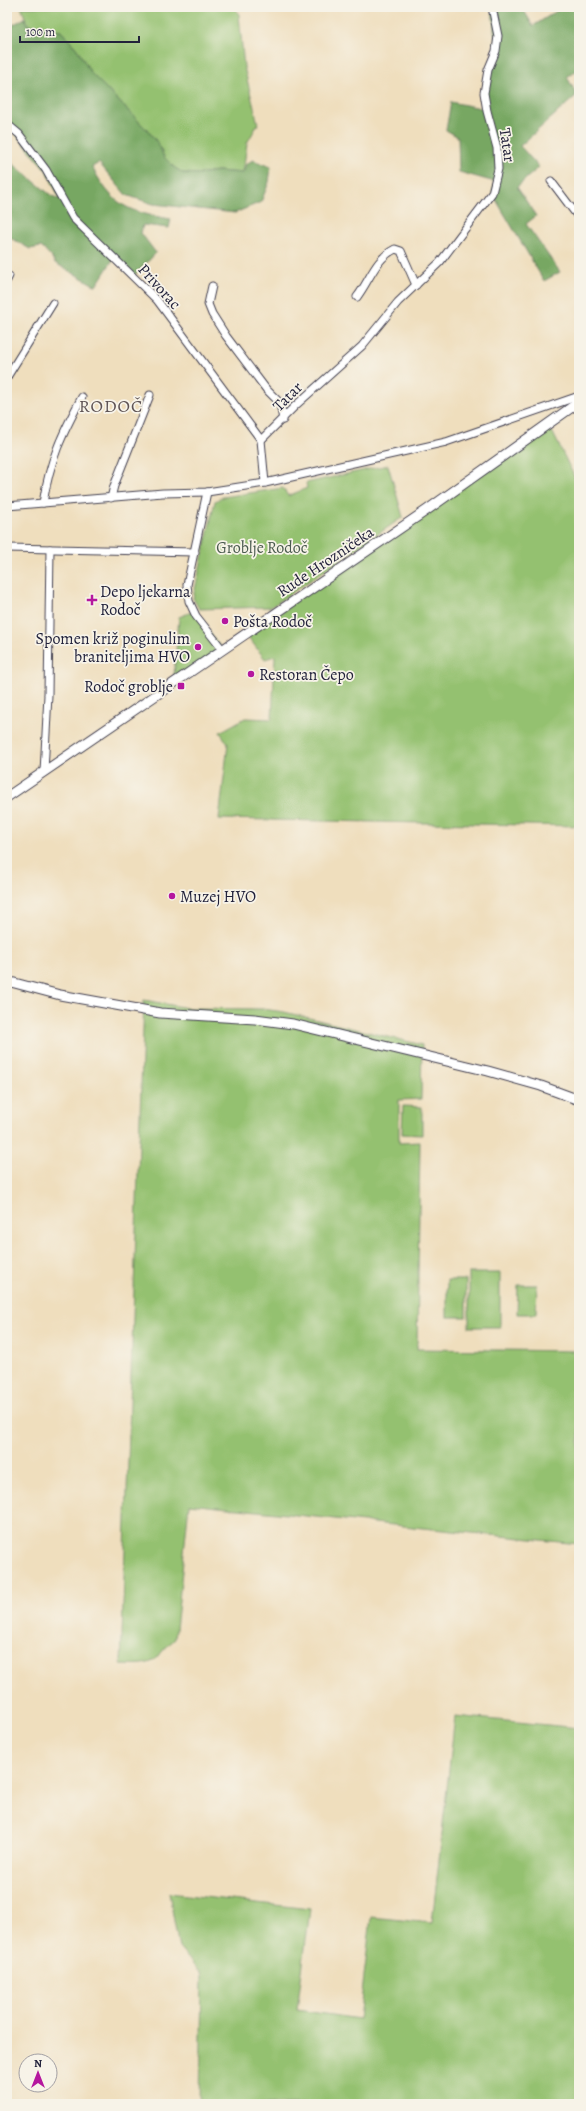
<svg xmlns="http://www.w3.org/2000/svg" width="586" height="2111" font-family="Alegreya,serif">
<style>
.green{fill:#94c170;stroke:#5b7256}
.forest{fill:#77a762;stroke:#4c644e}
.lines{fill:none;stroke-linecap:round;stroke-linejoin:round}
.minor-casing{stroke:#413e4e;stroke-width:9}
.tertiary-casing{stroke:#413e4e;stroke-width:11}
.minor{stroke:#fff;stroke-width:7}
.tertiary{stroke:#fff;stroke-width:9}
.poi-dot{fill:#b5179e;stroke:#f7f3e8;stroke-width:1.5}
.labels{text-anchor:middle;stroke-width:3.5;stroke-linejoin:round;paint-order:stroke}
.street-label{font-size:16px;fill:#22223b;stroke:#f7f3e8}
.park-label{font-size:16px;fill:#4a5a4e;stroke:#f7f3e8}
.poi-label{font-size:16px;fill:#22223b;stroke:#f7f3e8;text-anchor:start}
.quarter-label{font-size:18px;letter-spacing:1px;fill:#5e5354;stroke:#f7f3e8}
</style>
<rect width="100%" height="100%" fill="#f7f3e8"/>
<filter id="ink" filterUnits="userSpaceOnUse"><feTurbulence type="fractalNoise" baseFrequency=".025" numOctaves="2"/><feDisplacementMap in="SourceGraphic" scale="8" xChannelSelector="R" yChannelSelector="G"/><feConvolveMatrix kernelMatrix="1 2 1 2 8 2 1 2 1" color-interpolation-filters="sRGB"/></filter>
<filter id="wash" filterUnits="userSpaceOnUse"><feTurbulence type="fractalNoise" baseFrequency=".012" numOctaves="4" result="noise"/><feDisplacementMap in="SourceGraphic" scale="16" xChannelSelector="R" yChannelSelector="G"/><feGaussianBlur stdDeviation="0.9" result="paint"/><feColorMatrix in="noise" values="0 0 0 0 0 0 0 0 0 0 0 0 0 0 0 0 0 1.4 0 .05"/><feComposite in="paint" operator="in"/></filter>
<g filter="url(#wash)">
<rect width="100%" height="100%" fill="#efdebd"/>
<g class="green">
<path d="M21 7H235L239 15 244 67 258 124 247 143 243 173 217 171 198 174 183 173 175 168 164 157 158 143 149 132 91 73 77 49 61 31 28 25Z"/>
<path d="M549 425 579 486V826L219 819 228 744 220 732 245 718 272 719 275 656 265 659 245 633Z"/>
<path d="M388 465 403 517 271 607 199 609 193 598 215 501 223 497 283 488 288 496 307 488 306 483Z"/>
<path d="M194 611 222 649 179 678 174 675 179 617Z"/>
<path d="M144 1000 187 1008 263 1009 284 1012 422 1045 421 1099 399 1100V1143L420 1142 417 1349 579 1351V1544L189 1504 175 1639C168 1645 163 1650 158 1657 150 1667 131 1664 121 1664Z"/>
<path d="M403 1106 422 1107V1135L402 1134Z"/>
<rect x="469" y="1273" width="31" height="54"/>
<rect x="447" y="1280" width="19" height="37"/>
<path d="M518 1285H537L536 1314H517Z"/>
<path d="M455 1716 579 1728V2104H200L202 1974 179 1948 169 1893 310 1909 297 2010 359 2019 371 1917 432 1923Z"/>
</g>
<g class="forest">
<path d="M492 7H522L533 26 563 7H579V69L567 77 577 95 520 146 539 167 517 187 536 216 526 224 560 272 544 281 492 193 495 182 459 172 458 137 446 130 451 102 486 109 484 93 496 51Z"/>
<path d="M25 18 28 25 61 31 77 49 91 73 149 132 158 143 164 157 175 168 183 173 198 174 217 171 243 173 246 164 253 160 271 167 269 182 261 202 235 213 153 204 126 195 99 163 92 167C113 206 128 212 171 219L169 228 143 225 141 233 156 253 134 276 114 258 96 286 55 263 51 256 41 247 30 249 7 236V159L52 196 60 199 46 170 7 124V28Z"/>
</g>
</g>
<g filter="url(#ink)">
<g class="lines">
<defs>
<g id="minor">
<path d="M7 124 19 134 46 170 73 218 157 300 261 440 265 483"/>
<path d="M551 181 579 218"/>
<path d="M7 280 9 276"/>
<path d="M212 286 208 304 212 314 226 336 266 389 280 403 283 420"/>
<path d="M357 297C370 280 375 259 395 249L401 251 416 285"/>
<path d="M7 377 53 303"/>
<path d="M261 440 295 406 362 346 398 302 440 262 492 193 498 169 497 148 487 111 484 93 488 70 496 51 498 36 492 7"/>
<path d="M207 492 187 585 189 601 196 616 222 649"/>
<path d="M111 498 114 486 150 395"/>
<path d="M43 503C50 460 61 436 82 397"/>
<path d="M7 506 163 493 207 492 265 483 446 442 579 396"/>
<path d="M7 548 195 552"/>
<path d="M44 772 48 695 50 549"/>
</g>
<g id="tertiary">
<path d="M7 797 427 510 579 402"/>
<path d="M7 981 60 995 160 1013 255 1019 293 1024 488 1071 541 1086 579 1100"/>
</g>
</defs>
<use href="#minor" class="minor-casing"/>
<use href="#tertiary" class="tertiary-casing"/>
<use href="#minor" class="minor"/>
<use href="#tertiary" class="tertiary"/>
</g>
</g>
<g class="poi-dot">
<path d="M90 594h4v4h4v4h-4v4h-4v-4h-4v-4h4z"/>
<circle cx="225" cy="621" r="4"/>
<circle cx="198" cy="647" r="4"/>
<circle cx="251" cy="674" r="4"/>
<rect x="177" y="682" width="8" height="8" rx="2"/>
<circle cx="172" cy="896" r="4"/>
</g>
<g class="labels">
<g class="street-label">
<text transform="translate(508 145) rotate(81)" y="6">Tatar</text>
<text transform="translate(160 286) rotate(48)" y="6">Privorac</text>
<text transform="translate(287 396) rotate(-45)" y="6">Tatar</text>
<text transform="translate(325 561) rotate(-34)" y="6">Rude Hrozničeka</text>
</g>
<g class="park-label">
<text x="262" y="553">Groblje Rodoč</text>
</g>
<g class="poi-label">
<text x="100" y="597">Depo ljekarna<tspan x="100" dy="18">Rodoč</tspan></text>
<text x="233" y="627">Pošta Rodoč</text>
<text x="190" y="644" text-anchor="end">Spomen križ poginulim<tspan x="190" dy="18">braniteljima HVO</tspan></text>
<text x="259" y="680">Restoran Čepo</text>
<text x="173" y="692" text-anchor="end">Rodoč groblje</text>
<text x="180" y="902">Muzej HVO</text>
</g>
<g class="quarter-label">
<text x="111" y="412">RODOČ</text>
</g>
</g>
<rect width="586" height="2111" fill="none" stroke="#f7f3e8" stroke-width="24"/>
<g transform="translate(38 2073)"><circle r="19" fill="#f7f3e8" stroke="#a29fa3"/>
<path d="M0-3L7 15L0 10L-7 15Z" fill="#b5179e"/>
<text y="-6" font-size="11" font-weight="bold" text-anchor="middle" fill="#22223b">N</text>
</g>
<path d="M20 36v6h119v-6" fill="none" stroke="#22223b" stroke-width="2"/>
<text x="26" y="36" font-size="12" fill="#22223b" stroke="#f7f3e8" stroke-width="3" paint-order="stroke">100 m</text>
</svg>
